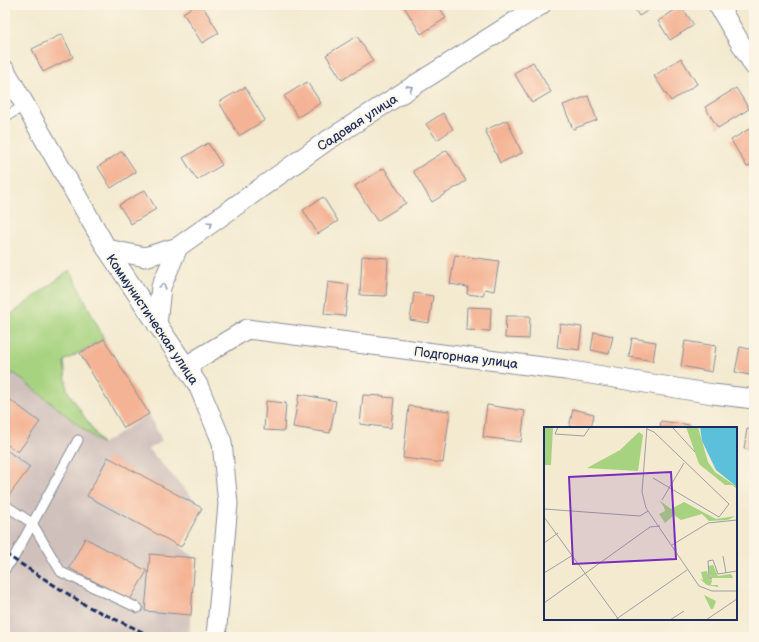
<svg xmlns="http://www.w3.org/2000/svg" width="759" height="642" font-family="'Balsamiq Sans',sans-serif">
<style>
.industrial{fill:#cfc0bb}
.green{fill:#a7d380;stroke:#61816f}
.building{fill:#f4b394}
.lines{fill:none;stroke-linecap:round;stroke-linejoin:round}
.service-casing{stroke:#878c97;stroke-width:11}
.minor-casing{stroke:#878c97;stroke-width:21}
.service{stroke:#fff;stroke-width:9}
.minor{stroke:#fff;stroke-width:19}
.rail{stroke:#1b2f5e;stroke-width:3;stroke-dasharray:6 3;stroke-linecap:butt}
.oneway{stroke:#8d97ae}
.labels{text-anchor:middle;stroke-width:3.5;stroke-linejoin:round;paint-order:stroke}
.street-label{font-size:13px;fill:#1b2f5e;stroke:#fcf5e5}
.inset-road{fill:none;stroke:#9d9fa2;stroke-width:1}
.view{fill:#7b2cbf;fill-opacity:0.15;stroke:#7b2cbf;stroke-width:2}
.inset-edge{fill:none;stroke:#1b2f5e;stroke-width:2}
</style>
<rect width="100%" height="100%" fill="#fcf5e5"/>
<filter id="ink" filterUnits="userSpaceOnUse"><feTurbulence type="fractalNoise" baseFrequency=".025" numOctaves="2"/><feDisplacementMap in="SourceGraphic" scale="8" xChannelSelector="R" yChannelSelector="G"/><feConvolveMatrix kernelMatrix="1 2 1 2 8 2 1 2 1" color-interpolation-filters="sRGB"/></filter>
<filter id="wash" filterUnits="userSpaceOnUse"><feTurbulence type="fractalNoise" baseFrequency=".012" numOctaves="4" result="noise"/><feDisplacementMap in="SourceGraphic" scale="16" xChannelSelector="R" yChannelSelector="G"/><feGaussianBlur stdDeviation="0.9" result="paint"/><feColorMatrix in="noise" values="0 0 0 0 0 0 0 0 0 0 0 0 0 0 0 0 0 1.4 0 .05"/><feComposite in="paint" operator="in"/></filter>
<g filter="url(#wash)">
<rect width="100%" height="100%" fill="#f3ead0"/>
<path class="industrial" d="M14 373 102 444 149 414 162 441 148 449 202 508 181 547 195 558 189 637H5V380Z"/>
<path class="green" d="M70 270 104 339 64 361 67 390 102 444 14 373 5 380V319Z"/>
<g id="blocks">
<g class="building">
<path d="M196 5H202L219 33 202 43 183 13Z"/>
<path d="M403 5H438L446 18 421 34Z"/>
<path d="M632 5H657L639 16Z"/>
<path d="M681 6 694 25 670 40 658 21Z"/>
<path d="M62 34 73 57 43 72 32 49Z"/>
<path d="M357 36 373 61 342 80 326 55Z"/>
<path d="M681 58 697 84 671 101 654 76Z"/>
<path d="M533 62 551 92 532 103 514 73Z"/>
<path d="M307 82 321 103 298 117 284 96Z"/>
<path d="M245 87 265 120 239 136 219 102Z"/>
<path d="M736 88 749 109 718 128 705 107Z"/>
<path d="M588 96 597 120 573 129 563 105Z"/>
<path d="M443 113 453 129 437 140 426 124Z"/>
<path d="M507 120 522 153 500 163 485 130Z"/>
<path d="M754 126V163L747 167 731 140Z"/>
<path d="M208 143 222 165 197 180 183 158Z"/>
<path d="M447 150 466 181 432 202 413 171Z"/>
<path d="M122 151 136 172 111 188 98 167Z"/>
<path d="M384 168 406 203 377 221 355 186Z"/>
<path d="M145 190 156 209 131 224 119 205Z"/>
<path d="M323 197 338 221 318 234 303 210Z"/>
<path d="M455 255 499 261 494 291 485 289 483 296 467 294 468 287 450 284Z"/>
<path d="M362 256 388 258 386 296 360 295Z"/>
<path d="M328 282 349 285 345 316 324 314Z"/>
<path d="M414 293 433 296 429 323 410 320Z"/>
<path d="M467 307 491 308 490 331 466 330Z"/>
<path d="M506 316H530L529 339 505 338Z"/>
<path d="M560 324 582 327 579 350 557 347Z"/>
<path d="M594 332 613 336 609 354 591 350Z"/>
<path d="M632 338 656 342 653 361 629 357Z"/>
<path d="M104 339 149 414 124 428 80 353Z"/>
<path d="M685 341 716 346 712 372 681 366Z"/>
<path d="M740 347 754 350V376L735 372Z"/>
<path d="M299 394 336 401 330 433 293 427Z"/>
<path d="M363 395 384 396 383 397 394 398 391 428 360 424Z"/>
<path d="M5 396 40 422 18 452 5 443Z"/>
<path d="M266 401 286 403 284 431 264 430Z"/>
<path d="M487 405 525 411 521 442 483 437Z"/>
<path d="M409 406 450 411 443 463 403 458Z"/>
<path d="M573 409 594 414 591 428H569Z"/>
<path d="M661 421 690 425V428H660Z"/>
<path d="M747 429 754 430V450L744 449Z"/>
<path d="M5 449 30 467 8 497 5 495Z"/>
<path d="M108 457 202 508 181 547 87 496Z"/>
<path d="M85 538 147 571 130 600 69 568Z"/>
<path d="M150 554 195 558 191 615 145 611Z"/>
</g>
</g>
</g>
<g filter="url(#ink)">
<use href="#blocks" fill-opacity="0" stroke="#878c97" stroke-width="1"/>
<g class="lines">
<defs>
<g id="service">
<path d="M5 117 24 106"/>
<path d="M5 505 32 523 61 572 138 608"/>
<path d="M5 569 13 559 78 440"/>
</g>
<g id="minor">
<path d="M718 5 754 66"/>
<path d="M5 70 107 249 198 385 222 442 228 504 216 637"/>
<path d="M107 249 145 257 178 247 325 142 541 5"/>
<path d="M157 325 161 287 178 247"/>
<path d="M186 366 247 329 566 370 713 394 754 399"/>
</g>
</defs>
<use href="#service" class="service-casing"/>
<use href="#minor" class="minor-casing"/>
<use href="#service" class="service"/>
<use href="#minor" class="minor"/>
<path class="rail" d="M5 554 87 606 151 636 158 637"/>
</g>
<defs><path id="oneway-chevron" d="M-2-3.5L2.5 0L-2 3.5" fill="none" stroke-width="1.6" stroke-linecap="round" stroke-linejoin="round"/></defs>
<g class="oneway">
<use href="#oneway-chevron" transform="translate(410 88) rotate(-32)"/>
<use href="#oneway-chevron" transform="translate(210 224) rotate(-36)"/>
<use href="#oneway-chevron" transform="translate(163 286) rotate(-75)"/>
</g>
</g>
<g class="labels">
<g class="street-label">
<text transform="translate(357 122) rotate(-33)" y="5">Садовая улица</text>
<text transform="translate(153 319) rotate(56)" y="5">Коммунистическая улица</text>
<text transform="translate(466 357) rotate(7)" y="5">Подгорная улица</text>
</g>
</g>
<g transform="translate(544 427)">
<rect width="193" height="193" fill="#f3ead0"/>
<path d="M0 0H9L7 38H0ZM142 0H154L164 35 171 45 193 60V62L188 58H181L155 37ZM95 5 99 8 94 44 43 41 76 23ZM115 73 127 82 140 75 172 92 191 89 184 93 165 94 158 87 137 93 130 88 121 96 115 87 121 84 120 80ZM169 138 174 149 187 147 189 151H166L164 139ZM163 144 165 152 168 153 167 158H174V160L163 158 156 152 159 153 157 145ZM160 168 172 174 169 182H167Z" fill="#a7d380"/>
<path d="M156 0H193V60L172 43 158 14Z" fill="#5dc0db"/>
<path class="inset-road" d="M14 0 11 7 40 9 46 0M103 0 98 65 102 81 155 159 168 164H193M128 0 151 25M103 2 110 5 185 77 175 90 109 51M118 73 140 36M0 82 96 89 104 84M0 90 75 193M0 116 14 106M128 118 164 96 193 93M179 129 182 146M0 146 29 128M168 152 165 151 164 134 169 133 174 147 193 144M0 176 106 100 116 99M71 193 143 143M126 193 140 184M162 193 193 172"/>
<path class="view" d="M127 45 132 132 29 137 25 50Z"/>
<rect width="193" height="193" class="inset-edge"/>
</g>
<rect width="759" height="642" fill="none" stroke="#fcf5e5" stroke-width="20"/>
</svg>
